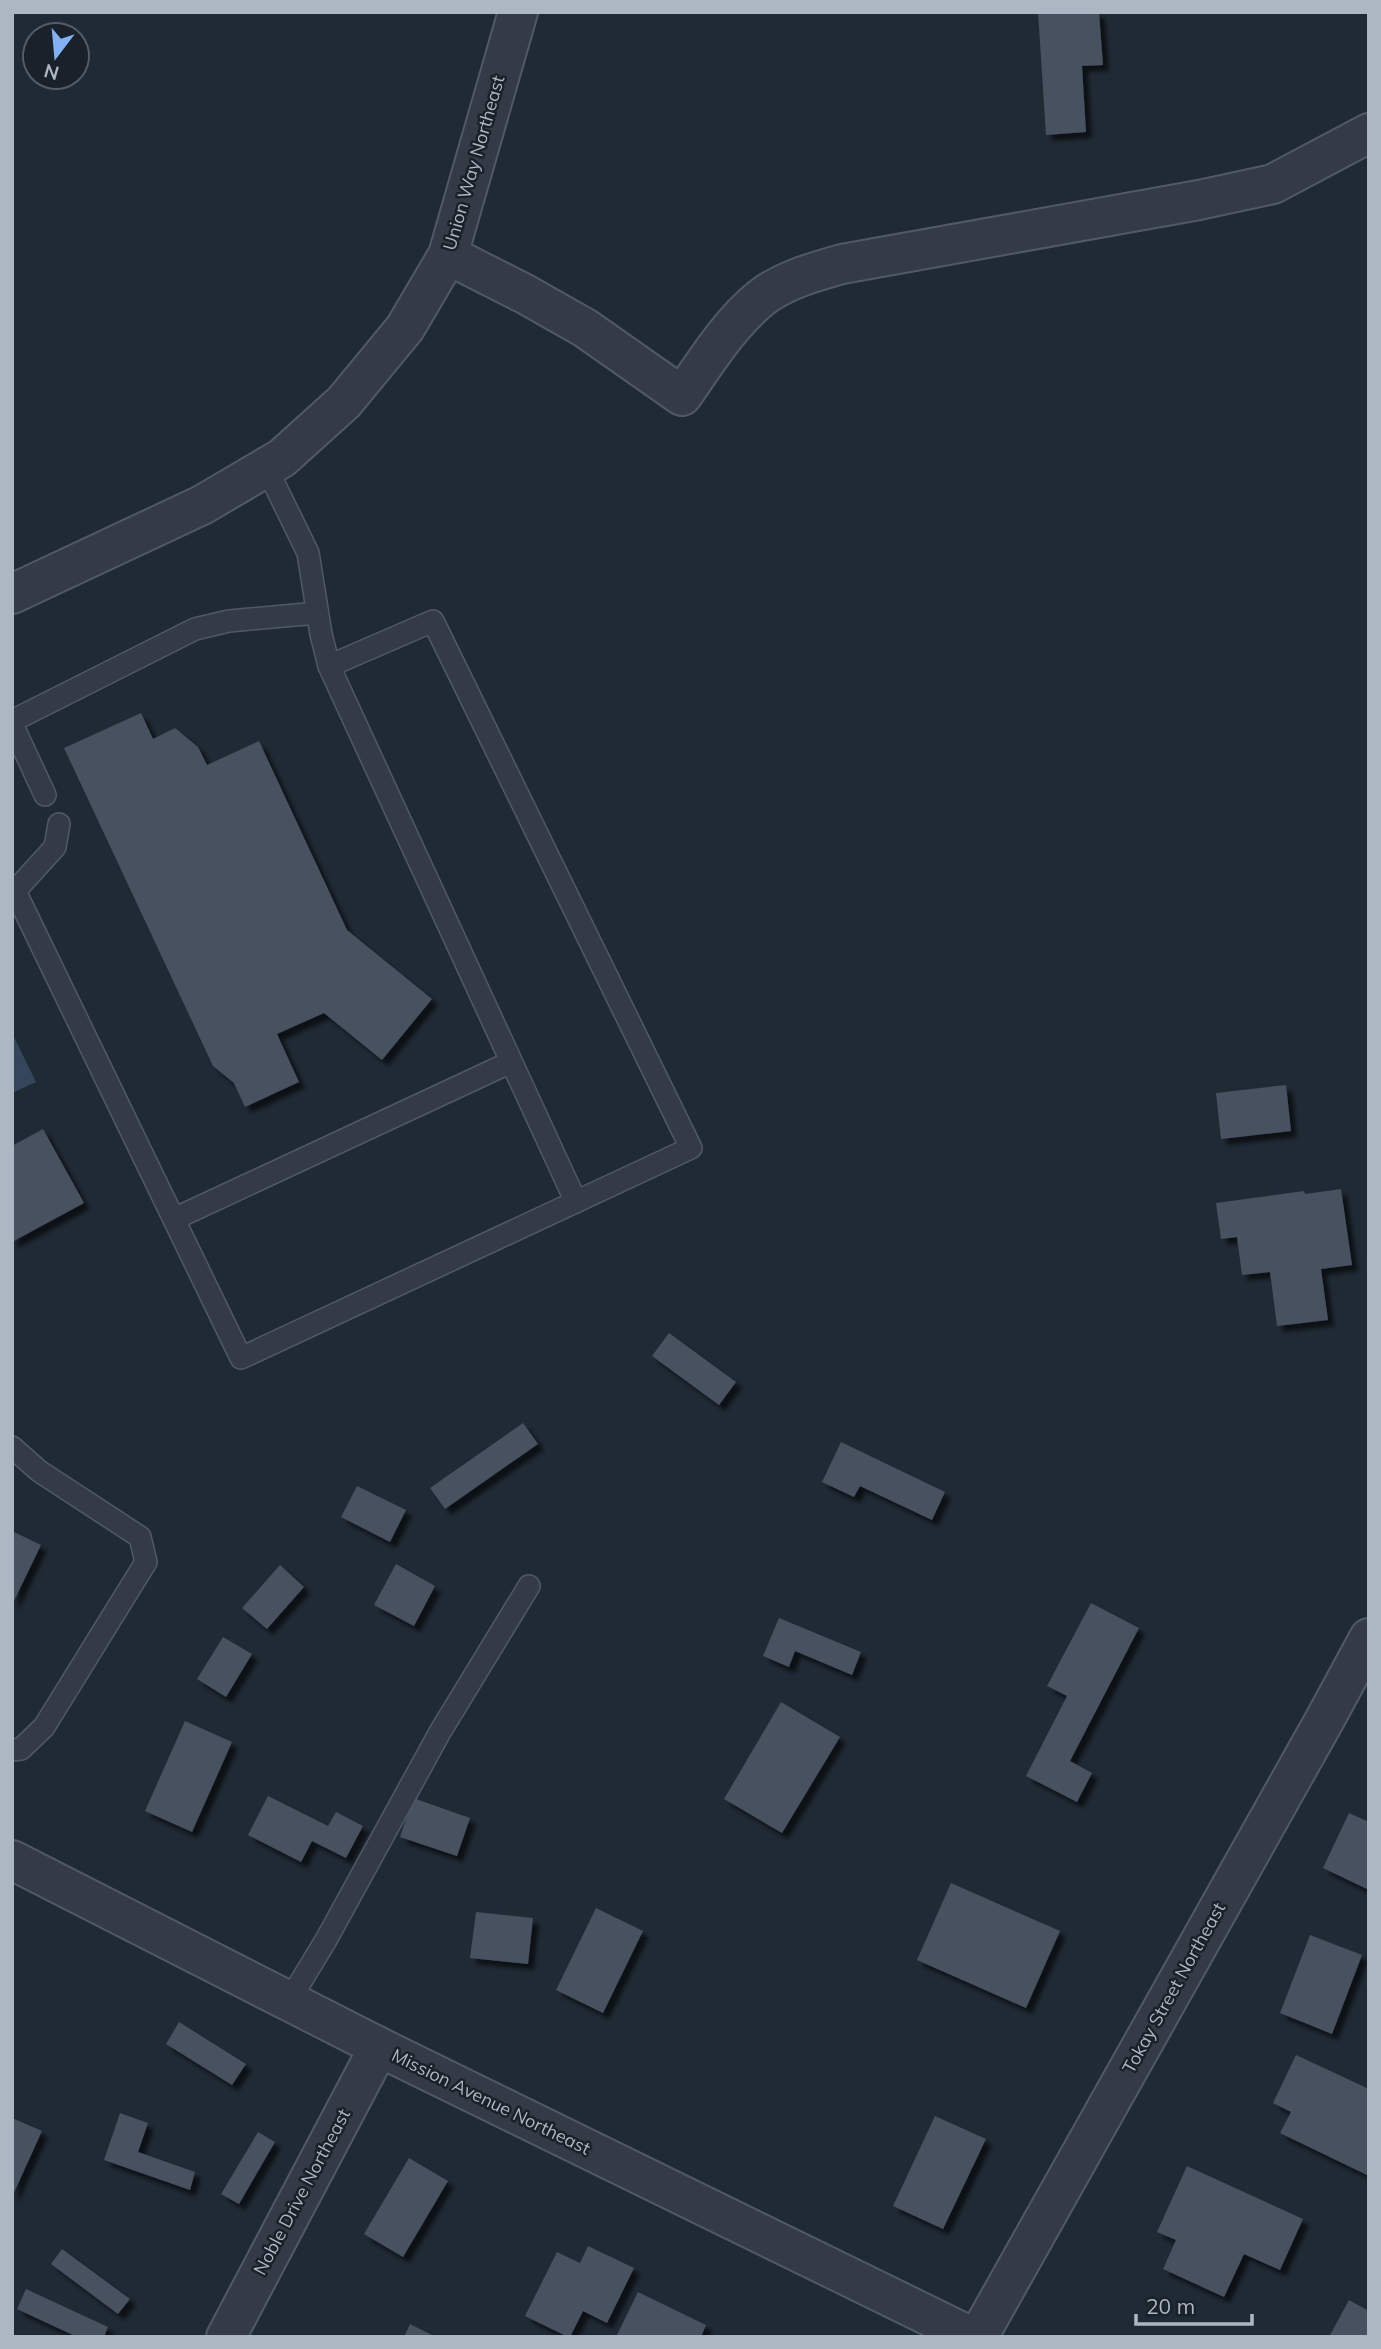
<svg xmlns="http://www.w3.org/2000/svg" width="1381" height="2349" font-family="Mulish,sans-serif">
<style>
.water{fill:#34465c}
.building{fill:#46515f;filter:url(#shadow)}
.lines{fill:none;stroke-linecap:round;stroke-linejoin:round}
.service-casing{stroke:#515964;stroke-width:24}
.minor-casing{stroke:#515964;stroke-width:42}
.tertiary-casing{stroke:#515964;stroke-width:42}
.service{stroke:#333c46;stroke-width:21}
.minor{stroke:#333c46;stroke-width:38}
.tertiary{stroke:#333c46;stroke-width:38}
.labels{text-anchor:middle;stroke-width:5;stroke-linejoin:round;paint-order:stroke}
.street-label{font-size:18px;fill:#adb6c3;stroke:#19212a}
</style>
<defs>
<filter id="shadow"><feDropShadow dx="6" dy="6" stdDeviation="2" flood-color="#0009"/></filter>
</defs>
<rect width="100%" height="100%" fill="#202a35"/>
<path class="water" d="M13 1035 36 1082 12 1093V1036Z"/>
<g class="building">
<path d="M1038 12H1099L1103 65 1082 66 1086 132 1046 135Z"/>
<path d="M141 713 153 739 175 728 198 747 207 765 259 741 347 930 432 999 382 1060 324 1013 277 1034 299 1082 245 1107 234 1083 213 1066 64 748Z"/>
<path d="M1286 1085 1291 1131 1221 1139 1216 1093Z"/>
<path d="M43 1129 84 1203 12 1242V1146Z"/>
<path d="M1341 1189 1352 1265 1321 1269 1328 1320 1277 1326 1270 1272 1242 1275 1237 1237 1221 1239 1216 1203 1304 1191 1305 1194Z"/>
<path d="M669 1333 736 1382 719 1405 652 1356Z"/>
<path d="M523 1423 538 1444 445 1509 430 1488Z"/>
<path d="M841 1442 945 1492 932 1520 860 1486 854 1497 822 1482Z"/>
<path d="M357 1486 406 1510 390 1542 341 1517Z"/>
<path d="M12 1531 41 1545 12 1605Z"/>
<path d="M396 1564 435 1586 414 1626 374 1605Z"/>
<path d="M280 1565 304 1587 267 1629 242 1608Z"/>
<path d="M1091 1603 1139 1628 1070 1761 1092 1773 1077 1802 1026 1776 1067 1696 1047 1686Z"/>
<path d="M779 1618 861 1652 852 1675 795 1651 789 1667 763 1656Z"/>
<path d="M223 1637 252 1654 226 1697 197 1679Z"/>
<path d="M781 1702 840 1737 782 1833 724 1799Z"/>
<path d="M185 1721 232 1742 192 1832 145 1811Z"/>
<path d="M268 1796 328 1826 336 1812 363 1826 346 1858 312 1841 301 1862 248 1835Z"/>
<path d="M413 1798 470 1818 457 1856 400 1837Z"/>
<path d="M1349 1813 1369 1822V1890L1323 1868Z"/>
<path d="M951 1883 1060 1931 1026 2008 917 1960Z"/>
<path d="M596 1908 643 1931 603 2013 556 1990Z"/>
<path d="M476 1912 533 1918 528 1964 470 1958Z"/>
<path d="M1310 1935 1362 1955 1332 2034 1280 2013Z"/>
<path d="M179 2022 246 2064 232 2085 166 2044Z"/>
<path d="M1296 2055 1369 2089V2176L1280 2133 1291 2112 1273 2103Z"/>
<path d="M120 2113 148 2123 138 2152 195 2172 190 2190 104 2160Z"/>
<path d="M935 2116 986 2139 943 2229 893 2206Z"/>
<path d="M12 2118 42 2131 12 2197Z"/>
<path d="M258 2132 275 2142 239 2204 221 2194Z"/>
<path d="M409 2158 448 2181 403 2257 364 2234Z"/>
<path d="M1187 2166 1303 2219 1280 2270 1244 2254 1224 2297 1163 2269 1176 2240 1157 2232Z"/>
<path d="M588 2246 634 2268 607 2323 583 2311 570 2337H568L525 2316 557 2252 580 2263Z"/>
<path d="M62 2249 130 2299 118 2314 51 2264Z"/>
<path d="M26 2289 108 2327 104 2337H77L17 2309Z"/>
<path d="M638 2292 706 2325 701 2337H616Z"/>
<path d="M1349 2300 1369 2311V2337H1329Z"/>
<path d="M410 2324 436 2337H404Z"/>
</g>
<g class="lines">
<defs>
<g id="service">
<path d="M266 467 308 553 321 634 329 666 576 1202"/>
<path d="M12 721 195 629 229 621 317 613"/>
<path d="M12 724 45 795"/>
<path d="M15 891 55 847 59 824"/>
<path d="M12 892 15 891 241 1358 691 1148 433 621 329 666"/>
<path d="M174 1219 511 1062"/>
<path d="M12 1447 39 1471 140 1537 146 1562 44 1727 21 1749 12 1750"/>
<path d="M289 2001 326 1940 440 1732 529 1586"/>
</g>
<g id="minor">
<path d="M448 255 525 294 585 328 682 396C706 362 729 324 761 298 784 280 814 272 842 264L1199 200 1273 184 1369 133"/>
<path d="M12 594 202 505 282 458 344 402 405 328 448 255 518 12"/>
<path d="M226 2337 379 2047"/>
<path d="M978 2337 1324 1721 1369 1638"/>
</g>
<path id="tertiary" d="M12 1860 379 2047 972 2337"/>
</defs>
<use href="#service" class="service-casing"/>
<use href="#minor" class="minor-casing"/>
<use href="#tertiary" class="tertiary-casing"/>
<use href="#service" class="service"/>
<use href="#minor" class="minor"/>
<use href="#tertiary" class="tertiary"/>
</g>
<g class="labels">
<g class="street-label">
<text transform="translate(474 163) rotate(-74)" y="6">Union Way Northeast</text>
<text transform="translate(1174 1988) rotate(-61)" y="6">Tokay Street Northeast</text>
<text transform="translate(491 2102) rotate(26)" y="6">Mission Avenue Northeast</text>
<text transform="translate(302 2192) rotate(-62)" y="6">Noble Drive Northeast</text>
</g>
</g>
<rect width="1381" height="2349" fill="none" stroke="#adb6c3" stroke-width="28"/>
<g transform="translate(56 56) rotate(196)"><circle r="33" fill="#19212a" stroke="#545d67" stroke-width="2"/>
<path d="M0-5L12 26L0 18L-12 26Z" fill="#82b2f3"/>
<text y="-10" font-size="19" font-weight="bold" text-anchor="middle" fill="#adb6c3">N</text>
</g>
<path d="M1136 2314v10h116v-10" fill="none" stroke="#adb6c3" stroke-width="3.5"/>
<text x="1146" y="2314" font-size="21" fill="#adb6c3" stroke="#19212a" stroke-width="5" paint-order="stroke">20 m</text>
</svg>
